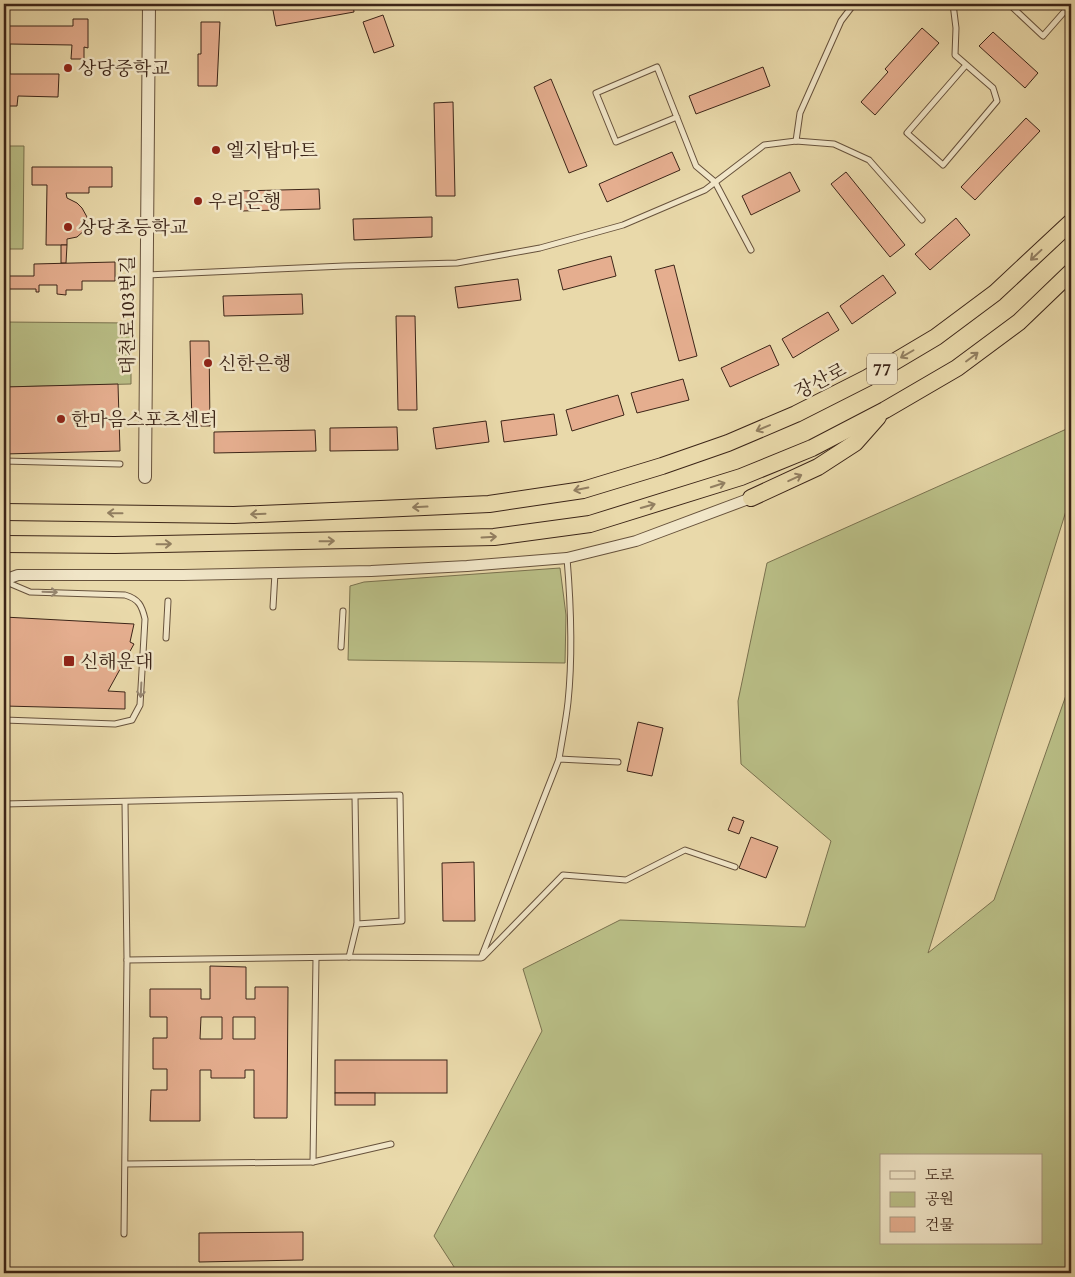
<svg xmlns="http://www.w3.org/2000/svg" width="1075" height="1277" font-family="'Gentium Book Plus','Noto Serif KR',serif">
<style>
.green{fill:#b9be86;stroke:#7a724f;fill-rule:evenodd}
.building{fill:#e5ae8f;stroke:#3c2518;fill-rule:evenodd}
.lines{fill:none;stroke-linecap:round;stroke-linejoin:round}
.service-casing{stroke:#67523c;stroke-width:7}
.minor-casing{stroke:#67523c;stroke-width:12}
.tertiary-casing{stroke:#67523c;stroke-width:14}
.trunk-casing{stroke:#3c2518;stroke-width:18}
.service{stroke:#f1e6c8;stroke-width:5}
.minor{stroke:#f1e6c8;stroke-width:10}
.tertiary{stroke:#f1e6c8;stroke-width:12}
.trunk{stroke:#e9d9aa;stroke-width:16}
.oneway{stroke:#927f61}
.oneway2{stroke:#968670}
.poi-dot{fill:#8f2418;stroke:#f1e6c8;stroke-width:2}
.labels{text-anchor:middle;stroke-width:5;stroke-linejoin:round;paint-order:stroke}
.shield{fill:#f1e6c8;stroke:#725f4d;stroke-width:1}
.shield-label{font-size:18px;font-weight:bold;fill:#3c2518}
.poi-label{font-size:19px;fill:#3c2518;stroke:#f1e6c8;text-anchor:start}
.street-label{font-size:19px;fill:#3c2518;stroke:#f1e6c8}
</style>
<rect width="100%" height="100%" fill="#e9d9aa"/>
<filter id="stains"><feTurbulence type="fractalNoise" baseFrequency=".004" numOctaves="4"/><feColorMatrix values="0 0 0 0 .2 0 0 0 0 .09 0 0 0 0 .02 0 0 0 .5 -.17"/></filter>
<radialGradient id="worn" r=".72"><stop offset=".6" stop-color="#630" stop-opacity="0"/><stop offset="1" stop-color="#630" stop-opacity=".3"/></radialGradient>
<g class="green">
<path d="M4 146H24L23 249H4Z"/>
<path d="M4 322 131 323V384L4 387Z"/>
<path d="M1071 427V495L928 953 994 900 1071 681V1273H458L434 1236 542 1031 523 969 620 920 805 927 831 841 741 764 738 701 767 563ZM881 1156H1041V1243H881Z"/>
<path d="M560 568 566 615 565 663 348 660 350 586 364 582Z"/>
</g>
<g class="building">
<path d="M277 4H353L354 12 276 26 272 5Z"/>
<path d="M383 15 394 46 374 53 363 22Z"/>
<path d="M73 19H88V48L84 47V59H71L72 45 10 44V74H59L58 97 18 96 17 106H4L5 44H4V26H73Z"/>
<path d="M201 22H220L217 86H198V54H201Z"/>
<path d="M922 28 939 43 875 115 861 102 888 72 885 69Z"/>
<path d="M993 32 1038 73 1025 88 979 46Z"/>
<path d="M763 67 770 86 696 114 689 96Z"/>
<path d="M551 79 587 166 569 173 534 87Z"/>
<path d="M453 102 455 196H436L434 103Z"/>
<path d="M1026 118 1040 131 975 200 961 187Z"/>
<path d="M672 152 680 170 607 202 599 184Z"/>
<path d="M32 167H112V187H89V193H66L67 198 77 203 82 208 87 217V228L77 237 67 239V245H46L47 185H32Z"/>
<path d="M790 172 800 191 751 215 742 196Z"/>
<path d="M846 172 905 245 890 257 831 184Z"/>
<path d="M319 189 320 209 241 211 240 191Z"/>
<path d="M432 217V237L354 240 353 219Z"/>
<path d="M956 218 970 235 930 270 915 254Z"/>
<path d="M61 245H67L66 263H61Z"/>
<path d="M611 256 616 276 563 290 558 270Z"/>
<path d="M115 262V281H82V290H66V295L57 294V285H39V292H36V289H4V276H34V264Z"/>
<path d="M674 265 697 356 679 361 655 270Z"/>
<path d="M883 275 896 293 852 324 840 306Z"/>
<path d="M518 279 521 300 458 308 455 287Z"/>
<path d="M302 294 303 314 224 316 223 296Z"/>
<path d="M828 312 839 330 793 358 782 339Z"/>
<path d="M396 316H415L417 410H398Z"/>
<path d="M190 341H209L210 426H192Z"/>
<path d="M770 345 779 365 730 387 721 368Z"/>
<path d="M683 379 689 400 637 413 631 393Z"/>
<path d="M118 384 120 451 4 454V387Z"/>
<path d="M618 395 624 415 572 431 566 410Z"/>
<path d="M554 414 557 435 504 442 501 421Z"/>
<path d="M486 421 489 442 436 449 433 428Z"/>
<path d="M397 427 398 450 330 451V428Z"/>
<path d="M315 430 316 451 214 453V432Z"/>
<path d="M4 617 134 624 130 642 134 644 108 691 125 692V709L4 706Z"/>
<path d="M638 722 663 728 652 776 627 771Z"/>
<path d="M733 817 744 821 739 834 728 830Z"/>
<path d="M751 837 778 847 766 878 739 868Z"/>
<path d="M474 862 475 921H443L442 863Z"/>
<path d="M210 966 246 967V999H255V987H288L287 1118H254V1070H245V1078H211V1070H200V1121H150L151 1090H167V1069H153V1038H167V1017H150V989H201V999H210ZM201 1017H222V1039H200ZM233 1017H255V1039H233Z"/>
<rect x="335" y="1060" width="112" height="33"/>
<rect x="335" y="1093" width="40" height="12"/>
<path d="M303 1232V1260L199 1262V1233Z"/>
</g>
<g class="lines">
<defs>
<g id="service">
<path d="M953 4 956 28 955 55 993 88 997 101 943 165 907 133 966 65"/>
<path d="M1011 4 1010 5 1043 36 1071 4"/>
<path d="M677 117 616 142 596 93 657 67 696 166 715 182 751 250"/>
<path d="M796 141 800 113 841 21 854 4"/>
<path d="M147 275 344 266 457 263 540 248 623 225 705 190 764 145 796 141 834 144 869 160 922 220"/>
<path d="M4 461 120 464"/>
<path d="M273 607 275 573"/>
<path d="M166 638 168 601"/>
<path d="M341 647 343 611"/>
<path d="M4 720 115 724 132 720 140 705 145 619C142 606 139 599 125 595L30 592 4 581"/>
<path d="M559 759C562 740 566 721 568 702 573 654 571 606 567 558"/>
<path d="M355 797 357 924"/>
<path d="M4 804 400 795 402 921 357 924 349 957 481 958 559 759 618 762"/>
<path d="M483 957 563 875 626 880 685 850 735 867"/>
<path d="M127 960 349 957"/>
<path d="M313 1162 391 1144"/>
<path d="M126 1164 313 1162 316 958"/>
<path d="M124 1234 127 960 125 802"/>
</g>
<path id="minor" d="M4 580 18 575H183L371 571 467 566 567 558 636 541 751 498"/>
<path id="tertiary" d="M145 477 149 4"/>
<g id="trunk">
<path d="M751 498 818 467 855 443 878 417"/>
<path d="M4 512 234 515 381 509 489 504 583 490 662 466 728 443 796 414 867 378 936 337 995 293 1071 222"/>
<path d="M4 544 115 545 494 537 590 524 741 477 812 448 885 410 957 368 1019 322 1071 272"/>
</g>
</defs>
<use href="#service" class="service-casing"/>
<use href="#minor" class="minor-casing"/>
<use href="#tertiary" class="tertiary-casing"/>
<use href="#trunk" class="trunk-casing"/>
<use href="#service" class="service"/>
<use href="#minor" class="minor"/>
<use href="#tertiary" class="tertiary"/>
<use href="#trunk" class="trunk"/>
</g>
<defs><path id="oneway-shaft" d="M-6 0H5M1.5-3L5.5 0L1.5 3" fill="none" stroke-width="1.6" stroke-linecap="round" stroke-linejoin="round" transform="scale(1.25)"/></defs>
<g class="oneway">
<use href="#oneway-shaft" transform="translate(1036 255) rotate(137)"/>
<use href="#oneway-shaft" transform="translate(907 354) rotate(150)"/>
<use href="#oneway-shaft" transform="translate(972 357) rotate(-37)"/>
<use href="#oneway-shaft" transform="translate(763 428) rotate(157)"/>
<use href="#oneway-shaft" transform="translate(795 478) rotate(-25)"/>
<use href="#oneway-shaft" transform="translate(718 485) rotate(-18)"/>
<use href="#oneway-shaft" transform="translate(581 489) rotate(168)"/>
<use href="#oneway-shaft" transform="translate(648 506) rotate(-16)"/>
<use href="#oneway-shaft" transform="translate(420 507) rotate(177)"/>
<use href="#oneway-shaft" transform="translate(115 513) rotate(-179)"/>
<use href="#oneway-shaft" transform="translate(258 514) rotate(178)"/>
<use href="#oneway-shaft" transform="translate(489 537) rotate(-3)"/>
<use href="#oneway-shaft" transform="translate(327 541) rotate(-1)"/>
<use href="#oneway-shaft" transform="translate(164 544) rotate(-1)"/>
</g>
<g class="oneway2">
<use href="#oneway-shaft" transform="translate(50 592) rotate(2)"/>
<use href="#oneway-shaft" transform="translate(141 690) rotate(93)"/>
</g>
<g class="poi-dot">
<circle cx="68" cy="68" r="5"/>
<circle cx="216" cy="150" r="5"/>
<circle cx="198" cy="201" r="5"/>
<circle cx="68" cy="227" r="5"/>
<circle cx="208" cy="363" r="5"/>
<circle cx="61" cy="419" r="5"/>
<rect x="63" y="655" width="12" height="12" rx="2.5"/>
</g>
<g class="labels">
<rect class="shield" x="867" y="353.5" width="30" height="31" rx="4"/>
<g class="shield-label">
<text x="882" y="375">77</text>
</g>
<g class="poi-label">
<text x="78" y="75">상당중학교</text>
<text x="226" y="157">엘지탑마트</text>
<text x="208" y="208">우리은행</text>
<text x="78" y="234">상당초등학교</text>
<text x="218" y="370">신한은행</text>
<text x="71" y="426">한마음스포츠센터</text>
<text x="80" y="668">신해운대</text>
</g>
<g class="street-label">
<text transform="translate(127 315) rotate(-90)" y="7">대천로103번길</text>
<text transform="translate(820 380) rotate(-27)" y="7">장산로</text>
</g>
</g>
<rect width="1075" height="1277" fill="none" stroke="#e9d9aa" stroke-width="20"/>
<rect x="5" y="5" width="1065" height="1267" fill="none" stroke="#3c2518" stroke-width="2.5"/>
<rect x="10" y="10" width="1055" height="1257" fill="none" stroke="#3c2518"/>
<rect x="880" y="1154" width="162" height="90" fill="#f1e6c8" stroke="#a99982"/>
<rect x="890" y="1171" width="25" height="8" fill="#f1e6c8" stroke="#a99982"/>
<text x="925" y="1180" font-size="15" fill="#3c2518">도로</text>
<rect x="890" y="1192" width="25" height="15" fill="#b9be86" stroke="#a99982"/>
<text x="925" y="1204" font-size="15" fill="#3c2518">공원</text>
<rect x="890" y="1217" width="25" height="15" fill="#e5ae8f" stroke="#a99982"/>
<text x="925" y="1230" font-size="15" fill="#3c2518">건물</text>
<rect width="100%" height="100%" filter="url(#stains)"/>
<rect width="100%" height="100%" fill="url(#worn)"/>
</svg>
